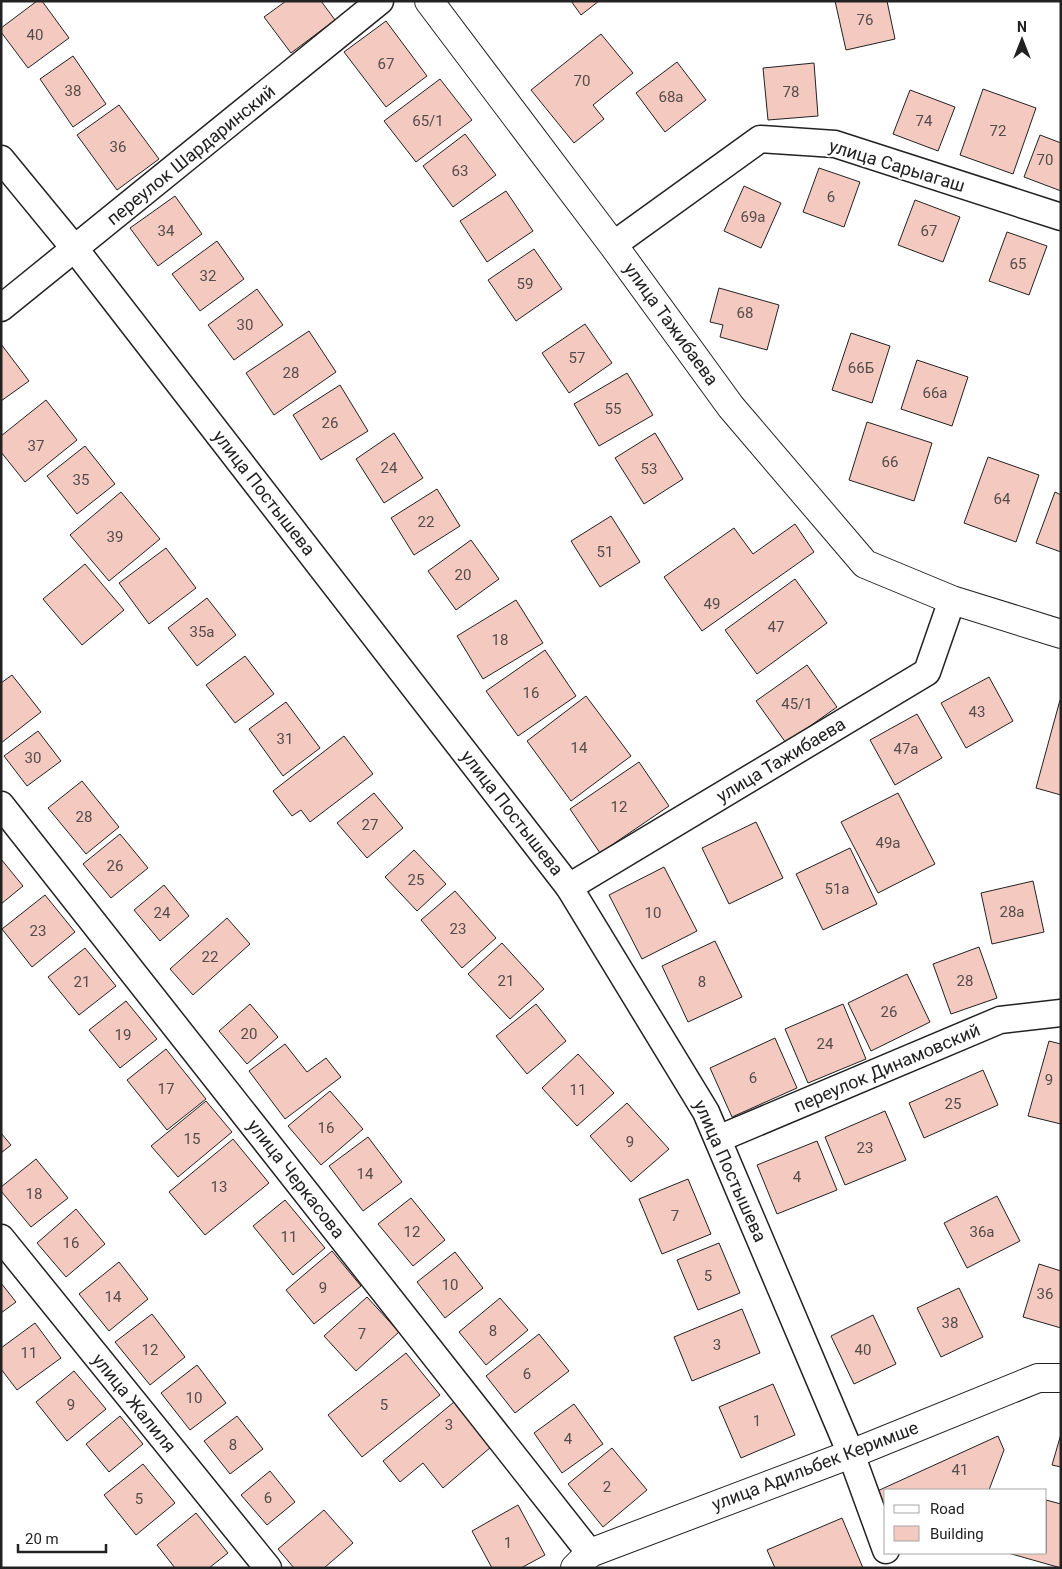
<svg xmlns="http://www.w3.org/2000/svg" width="1062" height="1569" font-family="Roboto,sans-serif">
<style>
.building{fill:#f3c9c0;stroke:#222}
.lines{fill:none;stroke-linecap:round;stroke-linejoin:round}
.minor-casing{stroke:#222;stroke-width:29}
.tertiary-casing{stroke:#222;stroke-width:30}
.minor{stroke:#fff;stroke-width:26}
.tertiary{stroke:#fff;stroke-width:28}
.labels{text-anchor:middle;stroke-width:4;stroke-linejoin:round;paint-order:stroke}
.number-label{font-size:15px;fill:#564c4a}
.street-label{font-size:18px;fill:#222;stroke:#fff}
</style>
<rect width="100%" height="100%" fill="#fff"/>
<g class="building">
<path d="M37 1H42L69 38 28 68 1 32V28Z"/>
<path d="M286 1H321L335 20 291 53 264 17Z"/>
<path d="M571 1H599L581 15Z"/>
<path d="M835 1H887L895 39 846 50Z"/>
<path d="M386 21 427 76 386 107 344 52Z"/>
<path d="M601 34 633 73 593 105 604 119 574 143 531 90Z"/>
<path d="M73 56 106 104 73 127 40 79Z"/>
<path d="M677 62 706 100 665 132 636 93Z"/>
<path d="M814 63 818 116 768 120 763 68Z"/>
<path d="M440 79 472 120 416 162 384 121Z"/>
<path d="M983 89 1036 108 1013 174 960 155Z"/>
<path d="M910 90 955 107 938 151 893 134Z"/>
<path d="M119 105 159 159 117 190 77 135Z"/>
<path d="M465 134 496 175 453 207 423 166Z"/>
<path d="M1040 135 1061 143V191L1024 177Z"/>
<path d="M819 168 860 182 844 227 803 212Z"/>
<path d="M744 186 781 203 761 248 724 231Z"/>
<path d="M506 191 533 231 487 262 460 221Z"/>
<path d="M175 196 202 234 158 266 130 228Z"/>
<path d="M915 200 960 217 943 262 898 245Z"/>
<path d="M1007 232 1047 246 1029 295 989 281Z"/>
<path d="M217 241 244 279 200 311 172 274Z"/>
<path d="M534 249 562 289 516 321 488 280Z"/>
<path d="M719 288 779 305 767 350 720 337 723 325 710 322Z"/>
<path d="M257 289 283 325 234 360 208 325Z"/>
<path d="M585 324 612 363 569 393 542 353Z"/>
<path d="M309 331 336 372 274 415 246 373Z"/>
<path d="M851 333 890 346 872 403 832 390Z"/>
<path d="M1 344 29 381 1 401Z"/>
<path d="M917 360 968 377 952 426 901 409Z"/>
<path d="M627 373 653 415 599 446 574 404Z"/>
<path d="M340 385 368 431 321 460 293 415Z"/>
<path d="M46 400 77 440 25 482 1 452V436Z"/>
<path d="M867 422 932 443 914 501 849 480Z"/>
<path d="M394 433 423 478 384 503 356 459Z"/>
<path d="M655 433 683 479 644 504 615 458Z"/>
<path d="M85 446 115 484 77 514 47 476Z"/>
<path d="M988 457 1039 475 1016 542 964 523Z"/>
<path d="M437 489 460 526 414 555 391 518Z"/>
<path d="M121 492 160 539 109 581 70 535Z"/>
<path d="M1055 492 1061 495V552L1036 543Z"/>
<path d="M611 516 640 562 600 587 571 541Z"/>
<path d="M795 524 814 552 702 631 664 577 734 528 753 554Z"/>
<path d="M471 540 499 579 456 610 428 571Z"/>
<path d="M166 548 196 588 149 624 119 583Z"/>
<path d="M85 564 124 610 82 645 43 599Z"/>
<path d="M795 579 827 623 757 674 725 630Z"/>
<path d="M207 598 236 635 197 666 168 628Z"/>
<path d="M516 600 543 643 483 679 457 636Z"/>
<path d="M545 650 576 696 518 736 486 691Z"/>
<path d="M245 656 274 694 235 723 206 685Z"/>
<path d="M807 665 837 707 786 743 756 701Z"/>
<path d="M12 675 41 712 1 743V683Z"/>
<path d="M989 677 1013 721 966 748 941 703Z"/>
<path d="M586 696 631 756 571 801 527 741Z"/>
<path d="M1060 700H1061V795L1036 788Z"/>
<path d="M286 702 320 748 283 776 249 729Z"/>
<path d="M917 714 942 758 895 785 870 740Z"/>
<path d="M38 731 61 761 27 786 4 756Z"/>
<path d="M344 736 373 774 310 822 301 810 292 816 273 791Z"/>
<path d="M639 762 669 806 600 853 570 809Z"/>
<path d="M82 781 119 827 86 854 48 808Z"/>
<path d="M374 793 403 828 367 858 337 823Z"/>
<path d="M898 793 935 864 878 893 841 822Z"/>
<path d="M756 822 783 878 729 904 702 848Z"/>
<path d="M120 834 148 868 111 898 83 864Z"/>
<path d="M850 848 877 904 823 930 796 874Z"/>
<path d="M414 850 446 884 417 911 385 877Z"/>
<path d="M1 859 23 886 1 904Z"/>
<path d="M664 867 697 931 642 959 609 895Z"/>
<path d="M1033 881 1044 932 992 944 981 893Z"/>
<path d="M164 885 189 916 160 941 134 910Z"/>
<path d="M455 891 496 938 462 968 421 920Z"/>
<path d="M45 895 75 932 32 967 2 929Z"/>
<path d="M227 918 250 944 193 995 170 969Z"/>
<path d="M715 941 742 997 688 1022 662 966Z"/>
<path d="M502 943 544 989 510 1019 468 974Z"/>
<path d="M979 947 997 998 951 1014 933 964Z"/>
<path d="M85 948 116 986 79 1015 48 977Z"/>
<path d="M907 974 930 1022 871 1051 848 1003Z"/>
<path d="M126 1001 157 1039 120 1068 89 1030Z"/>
<path d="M250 1004 278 1037 247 1064 219 1031Z"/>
<path d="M536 1004 566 1041 527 1074 496 1036Z"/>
<path d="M843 1004 866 1059 808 1083 785 1029Z"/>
<path d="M775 1038 797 1088 732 1117 710 1068Z"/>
<path d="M1049 1041 1061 1044V1124L1028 1116Z"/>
<path d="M285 1044 307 1072 326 1058 341 1077 285 1119 249 1071Z"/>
<path d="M166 1049 206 1099 167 1130 127 1080Z"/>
<path d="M578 1054 614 1093 577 1126 542 1088Z"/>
<path d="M983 1070 998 1105 924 1138 909 1103Z"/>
<path d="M330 1091 363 1129 321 1165 288 1126Z"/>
<path d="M206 1101 232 1132 178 1177 151 1146Z"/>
<path d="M627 1103 669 1149 631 1182 590 1136Z"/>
<path d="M885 1111 906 1160 845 1185 825 1137Z"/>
<path d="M1 1133 11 1145 1 1153Z"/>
<path d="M368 1137 402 1182 363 1211 329 1166Z"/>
<path d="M233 1139 269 1183 205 1235 169 1192Z"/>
<path d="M817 1141 837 1190 777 1214 757 1165Z"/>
<path d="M36 1159 68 1198 31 1227 1 1191V1187Z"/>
<path d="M688 1179 711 1234 662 1254 639 1199Z"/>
<path d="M997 1196 1020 1241 967 1268 944 1223Z"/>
<path d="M411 1198 445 1240 413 1266 378 1224Z"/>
<path d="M285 1200 325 1248 293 1275 253 1226Z"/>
<path d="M76 1209 105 1244 66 1277 37 1243Z"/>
<path d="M719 1243 740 1293 698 1310 677 1260Z"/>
<path d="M332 1251 361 1286 314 1324 286 1290Z"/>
<path d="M455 1252 483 1288 445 1318 417 1282Z"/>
<path d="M119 1262 148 1299 109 1331 79 1294Z"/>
<path d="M1039 1264 1061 1271V1328L1023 1317Z"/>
<path d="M1 1283 16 1302 1 1313Z"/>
<path d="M959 1288 983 1337 941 1357 917 1308Z"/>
<path d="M367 1297 399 1332 356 1371 324 1336Z"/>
<path d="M500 1298 528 1330 486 1365 459 1332Z"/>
<path d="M742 1309 760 1353 692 1381 674 1337Z"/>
<path d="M152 1314 185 1357 150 1385 115 1342Z"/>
<path d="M873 1315 896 1364 854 1384 831 1336Z"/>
<path d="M35 1323 61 1358 17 1390 1 1369V1348Z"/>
<path d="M539 1334 569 1371 515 1413 486 1376Z"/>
<path d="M406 1353 440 1395 362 1457 328 1415Z"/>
<path d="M197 1365 226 1403 190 1430 161 1393Z"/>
<path d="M74 1371 106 1409 67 1441 36 1402Z"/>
<path d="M773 1384 795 1435 741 1458 719 1407Z"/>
<path d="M454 1402 491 1447 443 1488 423 1463 400 1482 383 1461Z"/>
<path d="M574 1404 603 1444 562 1473 534 1433Z"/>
<path d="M120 1416 143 1444 109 1472 86 1444Z"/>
<path d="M237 1416 263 1449 230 1474 204 1441Z"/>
<path d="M1061 1434V1467L1052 1465Z"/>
<path d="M998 1436 1004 1450 989 1490H886V1522L873 1493Z"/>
<path d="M612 1448 647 1490 603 1527 568 1484Z"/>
<path d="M143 1464 175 1503 136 1535 104 1495Z"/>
<path d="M270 1471 295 1502 267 1525 241 1495Z"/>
<path d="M1046 1500 1061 1504V1568L1008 1553H1046Z"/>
<path d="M518 1505 545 1555 521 1568H492L472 1531Z"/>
<path d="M324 1510 353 1543 324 1568H294L278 1549Z"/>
<path d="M196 1513 228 1553 209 1568H175L157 1545Z"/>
<path d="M842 1518 863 1568H775L767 1550Z"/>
</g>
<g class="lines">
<defs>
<g id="minor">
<path d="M1 159 75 249 569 887 706 1112 851 1454 886 1550"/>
<path d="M613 245 760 139 835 144 1061 217"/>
<path d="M1 308 380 1"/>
<path d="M1 805 590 1553"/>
<path d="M569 887 927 672 952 600"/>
<path d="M718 1139 1000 1020 1061 1013"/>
<path d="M1 1238 268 1568"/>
</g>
<g id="tertiary">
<path d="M429 1 613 245 731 407 865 564 952 600 1061 634"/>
<path d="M575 1568 590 1553 851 1454 1038 1378H1061"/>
</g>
</defs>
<use href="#minor" class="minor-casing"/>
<use href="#tertiary" class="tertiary-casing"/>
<use href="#minor" class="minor"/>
<use href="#tertiary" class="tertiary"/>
</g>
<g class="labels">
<g class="number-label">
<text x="865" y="25">76</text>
<text x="35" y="40">40</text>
<text x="386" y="69">67</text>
<text x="582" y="86">70</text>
<text x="73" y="96">38</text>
<text x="791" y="97">78</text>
<text x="671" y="102">68а</text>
<text x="428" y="126">65/1</text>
<text x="924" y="126">74</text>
<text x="998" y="136">72</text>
<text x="118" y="152">36</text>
<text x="1045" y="165">70</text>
<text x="460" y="176">63</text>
<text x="831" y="202">6</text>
<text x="753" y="222">69а</text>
<text x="166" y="236">34</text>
<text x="929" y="236">67</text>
<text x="1018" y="269">65</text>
<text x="208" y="281">32</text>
<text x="525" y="289">59</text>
<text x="745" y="318">68</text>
<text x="245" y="330">30</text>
<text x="577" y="363">57</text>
<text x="861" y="373">66Б</text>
<text x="291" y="378">28</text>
<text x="935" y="398">66а</text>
<text x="613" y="414">55</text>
<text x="330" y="428">26</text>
<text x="36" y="451">37</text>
<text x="890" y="467">66</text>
<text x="389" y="473">24</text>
<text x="649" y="474">53</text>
<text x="81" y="485">35</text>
<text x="1002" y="504">64</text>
<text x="426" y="527">22</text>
<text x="115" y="542">39</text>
<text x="605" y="557">51</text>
<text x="463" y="580">20</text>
<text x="712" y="609">49</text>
<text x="776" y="632">47</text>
<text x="202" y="637">35а</text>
<text x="500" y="645">18</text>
<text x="531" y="698">16</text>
<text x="797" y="709">45/1</text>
<text x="977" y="717">43</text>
<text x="285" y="744">31</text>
<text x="579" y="753">14</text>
<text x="906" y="754">47а</text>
<text x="33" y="763">30</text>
<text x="619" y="812">12</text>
<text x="84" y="822">28</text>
<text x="370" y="830">27</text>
<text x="888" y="848">49а</text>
<text x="115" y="871">26</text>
<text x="416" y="885">25</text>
<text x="837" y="894">51а</text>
<text x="1012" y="917">28а</text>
<text x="162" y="918">24</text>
<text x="653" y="918">10</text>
<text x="458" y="934">23</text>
<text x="38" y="936">23</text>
<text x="210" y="962">22</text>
<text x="506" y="986">21</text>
<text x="965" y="986">28</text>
<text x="82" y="987">21</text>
<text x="702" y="987">8</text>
<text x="889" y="1017">26</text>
<text x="249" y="1039">20</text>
<text x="123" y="1040">19</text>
<text x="825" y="1049">24</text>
<text x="753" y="1083">6</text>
<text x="1049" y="1085">9</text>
<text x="166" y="1094">17</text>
<text x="578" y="1095">11</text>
<text x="953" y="1109">25</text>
<text x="326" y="1133">16</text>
<text x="192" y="1144">15</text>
<text x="630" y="1147">9</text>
<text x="865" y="1153">23</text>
<text x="365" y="1179">14</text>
<text x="797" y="1182">4</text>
<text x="219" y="1192">13</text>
<text x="34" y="1199">18</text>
<text x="675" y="1221">7</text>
<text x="412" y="1237">12</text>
<text x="982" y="1237">36а</text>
<text x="289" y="1242">11</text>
<text x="71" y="1248">16</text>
<text x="708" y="1281">5</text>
<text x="450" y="1290">10</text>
<text x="323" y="1293">9</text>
<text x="1045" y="1299">36</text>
<text x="113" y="1302">14</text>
<text x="950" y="1328">38</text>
<text x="493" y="1336">8</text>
<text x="362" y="1339">7</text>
<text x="717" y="1350">3</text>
<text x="150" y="1355">12</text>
<text x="863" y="1355">40</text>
<text x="29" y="1358">11</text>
<text x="527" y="1379">6</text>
<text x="194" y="1403">10</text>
<text x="71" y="1410">9</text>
<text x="384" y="1410">5</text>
<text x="757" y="1426">1</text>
<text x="449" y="1430">3</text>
<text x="568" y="1444">4</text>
<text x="233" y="1450">8</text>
<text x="960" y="1475">41</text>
<text x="607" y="1492">2</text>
<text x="268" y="1503">6</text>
<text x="139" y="1504">5</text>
<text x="508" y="1548">1</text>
</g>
<g class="street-label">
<text transform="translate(191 155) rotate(-39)" y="6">переулок Шардаринский</text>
<text transform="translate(897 166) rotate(17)" y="6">улица Сарыагаш</text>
<text transform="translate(671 324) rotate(54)" y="6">улица Тажибаева</text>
<text transform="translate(264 493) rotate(52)" y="6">улица Постышева</text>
<text transform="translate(781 760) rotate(-31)" y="6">улица Тажибаева</text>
<text transform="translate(512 813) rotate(52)" y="6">улица Постышева</text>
<text transform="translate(887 1068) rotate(-23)" y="6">переулок Динамовский</text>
<text transform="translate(730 1171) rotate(66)" y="6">улица Постышева</text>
<text transform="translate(296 1179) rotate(52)" y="6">улица Черкасова</text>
<text transform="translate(134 1403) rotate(51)" y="6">улица Жалиля</text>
<text transform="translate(815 1466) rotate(-21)" y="6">улица Адильбек Керимше</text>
</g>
</g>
<rect width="1062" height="1569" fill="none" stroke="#222222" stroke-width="5"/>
<rect x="884" y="1489" width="162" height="65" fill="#ffffff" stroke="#a7a7a7"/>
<rect x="894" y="1505" width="25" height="8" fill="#ffffff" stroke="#a7a7a7"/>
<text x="930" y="1514" font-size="15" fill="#222222">Road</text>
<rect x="894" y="1526" width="25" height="15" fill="#f3c9c0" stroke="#a7a7a7"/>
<text x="930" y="1539" font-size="15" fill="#222222">Building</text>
<g transform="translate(1022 40)" stroke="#ffffff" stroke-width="4" paint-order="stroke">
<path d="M0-4L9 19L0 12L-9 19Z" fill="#222222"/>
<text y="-8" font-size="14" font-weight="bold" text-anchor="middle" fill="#222222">N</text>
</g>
<path d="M18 1544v8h88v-8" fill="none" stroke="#222222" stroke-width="2.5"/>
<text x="25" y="1544" font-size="15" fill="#222222" stroke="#ffffff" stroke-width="4" paint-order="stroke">20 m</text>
</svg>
